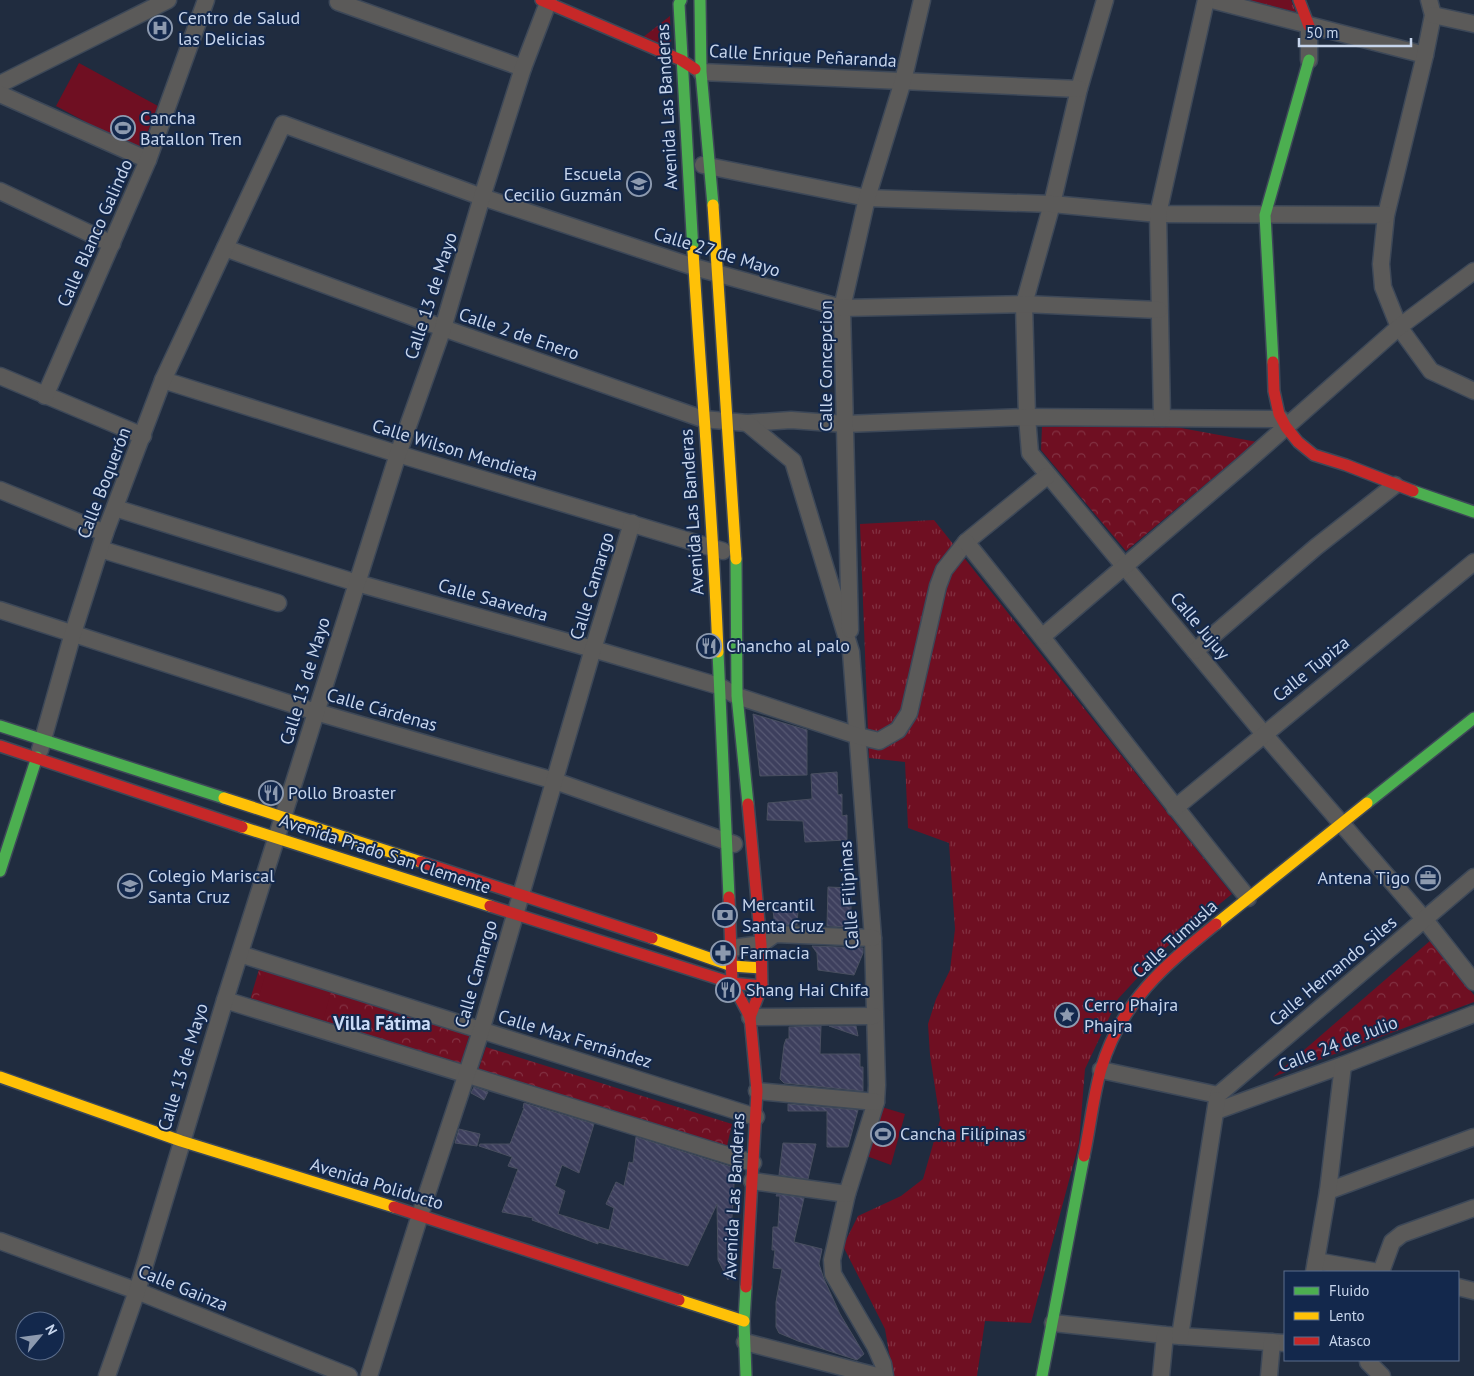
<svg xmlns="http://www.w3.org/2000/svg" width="1474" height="1376" font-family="'PT Sans',sans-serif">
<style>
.grass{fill:url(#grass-tufts)}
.park{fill:url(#park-crowns)}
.pitch{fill:#6f0f22}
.building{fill:url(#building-back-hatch);stroke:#494f60}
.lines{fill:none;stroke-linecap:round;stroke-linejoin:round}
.street-casing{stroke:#3d4858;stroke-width:19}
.fast-casing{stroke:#3d4858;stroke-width:14}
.slow-casing{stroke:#3d4858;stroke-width:14}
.jam-casing{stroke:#3d4858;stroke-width:14}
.street{stroke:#5b5a59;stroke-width:16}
.fast{stroke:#4caf50;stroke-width:11}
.slow{stroke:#ffc107;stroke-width:11}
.jam{stroke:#c62828;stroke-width:11}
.labels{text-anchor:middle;stroke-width:4;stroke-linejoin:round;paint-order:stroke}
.poi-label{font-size:18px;fill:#c7d5ec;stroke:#13284c;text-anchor:start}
.street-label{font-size:18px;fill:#c7d5ec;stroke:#13284c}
.neighbourhood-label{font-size:19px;font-weight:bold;fill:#cbdcf8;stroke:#13284c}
</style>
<defs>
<pattern id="grass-tufts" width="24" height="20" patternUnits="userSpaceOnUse" patternTransform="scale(1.25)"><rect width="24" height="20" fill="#6f0f22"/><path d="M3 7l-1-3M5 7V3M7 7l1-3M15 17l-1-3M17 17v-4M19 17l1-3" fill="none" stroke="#823142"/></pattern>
<pattern id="park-crowns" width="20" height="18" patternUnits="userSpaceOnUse" patternTransform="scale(1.25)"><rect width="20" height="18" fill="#6f0f22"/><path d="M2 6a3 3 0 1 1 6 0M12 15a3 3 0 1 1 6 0" fill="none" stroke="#823142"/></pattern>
<pattern id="building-back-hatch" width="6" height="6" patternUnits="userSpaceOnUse" patternTransform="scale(1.25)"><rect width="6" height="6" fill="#3d3f5d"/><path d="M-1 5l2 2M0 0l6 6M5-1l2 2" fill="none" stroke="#585a74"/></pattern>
</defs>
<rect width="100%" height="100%" fill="#202c3f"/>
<g class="grass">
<path d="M1248 0H1291L1296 12Z"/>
<path d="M934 520 1232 894 1163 950 1118 999 1085 1069 1079 1143 1031 1323 985 1321 977 1376H893L885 1329 843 1246 858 1216 901 1196 923 1179 940 1120 930 1055 928 1024 936 999 950 970 955 929 949 843 908 828 905 762 869 758 860 524Z"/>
</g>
<g class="park">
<path d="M670 16 671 47 642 38Z"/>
<path d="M1159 424 1263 443 1232 462 1126 551 1041 450 1042 427Z"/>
<path d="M1431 940 1474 995V1002L1273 1077Z"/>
<path d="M260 966 470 1033 460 1067 250 1000Z"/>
<path d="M486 1047 732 1124 727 1146 478 1071Z"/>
</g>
<g class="pitch">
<path d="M79 63 158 106 140 151 56 106Z"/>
<path d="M266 972 331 992 323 1020 258 1000Z"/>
<path d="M875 1105 905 1114 891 1165 861 1154Z"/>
</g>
<g class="building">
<path d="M753 714 807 730V775L760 776Z"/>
<path d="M837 772 838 795 842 794V816L847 815V840L805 842 803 821 767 820 768 803 812 799 811 774Z"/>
<path d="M828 887 851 888V927L827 926Z"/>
<path d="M772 901 790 902V910H798L797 925 778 924 774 919Z"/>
<path d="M812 946 863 948V953L854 975 818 970 817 953Z"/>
<path d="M821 1026 820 1054H860V1067H863V1091L784 1083 780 1079 784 1045 786 1039H789V1027Z"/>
<path d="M829 1026H856L858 1036Z"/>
<path d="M474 1087 488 1092 484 1100 471 1093Z"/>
<path d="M524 1103 594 1124 579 1173 562 1165 555 1186 565 1191 558 1214 609 1230 614 1208 606 1204 616 1182 624 1186 629 1162 633 1163 636 1137 735 1168 728 1280 718 1260 717 1204 688 1266 598 1242V1244L532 1220 533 1218 502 1212 518 1169 508 1166 512 1157 479 1146 480 1144H510L524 1108H523Z"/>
<path d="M788 1104 858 1110 848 1147H827V1111H788Z"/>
<path d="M459 1129 480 1134 477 1146 455 1143Z"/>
<path d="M783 1143 816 1144 808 1179 779 1175Z"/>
<path d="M777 1194 804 1198 794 1242 822 1249 819 1264 824 1279 840 1314 864 1354 857 1360 798 1341 779 1333 776 1327V1302L782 1269 773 1268 775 1250H772L773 1227H778L780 1196H776Z"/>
</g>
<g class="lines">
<defs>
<g id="street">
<path d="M1105 0 1079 89 1052 204 1024 304 1027 417 1030 453 1264 734 1425 920 1474 982"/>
<path d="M1212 0 1425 55"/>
<path d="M1429 0 1433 15 1425 55 1386 215 1381 264 1383 287 1399 327 1431 371 1474 391"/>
<path d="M338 2 523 68"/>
<path d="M1433 15 1474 24"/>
<path d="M1309 60V26"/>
<path d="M701 72 1079 89"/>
<path d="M0 84 168 0"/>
<path d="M0 94 148 160"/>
<path d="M703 165 867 198 1052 204 1158 214 1386 215"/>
<path d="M0 191 112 244"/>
<path d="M225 248 443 328 703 419 747 423 791 420 845 424 1027 417 1281 419"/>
<path d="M0 376 143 436"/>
<path d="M163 380 398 454 723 551"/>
<path d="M45 396 148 160 206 0"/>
<path d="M1162 418 1158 214 1206 0"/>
<path d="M747 423 793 461 851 652 873 938 877 1085 876 1102 847 1194 832 1260 833 1274 875 1346 883 1364 885 1376"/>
<path d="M0 490 105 533"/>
<path d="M115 508 357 583 593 649 719 686 737 696 858 736 879 741 898 730 909 713 938 586 944 570 966 542 1047 476"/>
<path d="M966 542C1062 660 1153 781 1248 898"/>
<path d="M100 549 278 603"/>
<path d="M0 610 316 712 555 781 734 844"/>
<path d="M850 630 842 308 867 198 903 81 922 0"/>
<path d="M1043 636 1244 464 1399 327 1474 271"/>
<path d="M1195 651 1316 547 1395 485"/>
<path d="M40 750 73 633 105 533 163 380 283 124 482 197 694 267 842 308 1024 304 1159 310"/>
<path d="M1175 808 1474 562"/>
<path d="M732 948 761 944 775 934 873 938"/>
<path d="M240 954 756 1117"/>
<path d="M225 1000 753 1163"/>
<path d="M750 1017 874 1016"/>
<path d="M1101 1070 1218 1095"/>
<path d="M757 1091 876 1102"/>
<path d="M1218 1095 1474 877"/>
<path d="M1216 1111 1343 1065 1474 1014"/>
<path d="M752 1181 847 1194"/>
<path d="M1328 1191 1474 1137"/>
<path d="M0 1241 137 1291 349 1376"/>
<path d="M1316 1261 1378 1272"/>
<path d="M1314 1272 1328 1191 1343 1065"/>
<path d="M1381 1272 1392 1242 1402 1234 1474 1208"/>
<path d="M1458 1287 1474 1291"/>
<path d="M1053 1323 1165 1335 1285 1343"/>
<path d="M1180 1336 1217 1100"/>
<path d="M745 1342 877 1376"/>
<path d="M1368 1362 1382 1376"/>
<path d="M107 1376 137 1291 225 1000 398 454 443 328 482 197 523 68 549 0"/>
<path d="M369 1376 420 1215 481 1031 593 649 632 523"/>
<path d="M1161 1376 1165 1335"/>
<path d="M1269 1376 1272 1342"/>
</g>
<g id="fast">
<path d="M681 0 679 4 693 251"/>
<path d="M700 0 701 72 713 205"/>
<path d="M1273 362 1265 215 1309 60"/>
<path d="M1413 491 1474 512"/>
<path d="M736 559 737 696 748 804"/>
<path d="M718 652 729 897"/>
<path d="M0 726 224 798"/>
<path d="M1367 803 1474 718"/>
<path d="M0 871 37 757"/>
<path d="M746 1287 744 1321 746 1376"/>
<path d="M1042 1376 1084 1156"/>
</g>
<g id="slow">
<path d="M713 205 736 559"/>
<path d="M693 251C701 385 713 518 718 652"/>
<path d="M224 798 421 862"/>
<path d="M242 827 490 906"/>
<path d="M1216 924 1367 803"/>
<path d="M652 938 732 966 761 968"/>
<path d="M0 1077 181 1141 394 1207"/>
<path d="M679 1300 744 1321"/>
</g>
<g id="jam">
<path d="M541 0 681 60 695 69"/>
<path d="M1299 0 1309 26"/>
<path d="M1273 362 1274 391 1279 414 1286 427 1298 442 1314 455 1346 465 1413 491"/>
<path d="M0 746 242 827"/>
<path d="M748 804 761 944 762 986 750 1017"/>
<path d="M421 862 652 938"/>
<path d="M729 897 732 983 750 1017 757 1091 746 1287"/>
<path d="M490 906 732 983 762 986"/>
<path d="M1084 1156C1090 1128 1093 1097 1101 1069 1121 1002 1164 966 1216 924"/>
<path d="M394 1207 679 1300"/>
</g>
</defs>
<use href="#street" class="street-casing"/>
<use href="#fast" class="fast-casing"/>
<use href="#slow" class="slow-casing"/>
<use href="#jam" class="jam-casing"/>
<use href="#street" class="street"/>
<use href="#fast" class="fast"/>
<use href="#slow" class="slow"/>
<use href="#jam" class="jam"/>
</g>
<defs>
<symbol id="hospital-ring" viewBox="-11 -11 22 22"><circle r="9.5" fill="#13284c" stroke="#8d9aaf" stroke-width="1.5"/><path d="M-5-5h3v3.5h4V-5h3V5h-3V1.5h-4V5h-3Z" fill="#8d9aaf"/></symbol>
<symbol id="stadium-ring" viewBox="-11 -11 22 22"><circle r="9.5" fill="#13284c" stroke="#8d9aaf" stroke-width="1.5"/><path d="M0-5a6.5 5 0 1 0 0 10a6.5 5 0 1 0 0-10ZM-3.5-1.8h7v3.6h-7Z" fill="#8d9aaf"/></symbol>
<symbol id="school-ring" viewBox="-11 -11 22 22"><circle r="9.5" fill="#13284c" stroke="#8d9aaf" stroke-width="1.5"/><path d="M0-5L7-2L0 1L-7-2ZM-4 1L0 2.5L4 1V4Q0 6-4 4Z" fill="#8d9aaf"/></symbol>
<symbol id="restaurant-ring" viewBox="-11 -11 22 22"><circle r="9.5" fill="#13284c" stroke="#8d9aaf" stroke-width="1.5"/><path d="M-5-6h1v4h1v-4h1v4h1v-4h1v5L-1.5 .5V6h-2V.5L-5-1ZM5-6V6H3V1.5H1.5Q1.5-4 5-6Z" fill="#8d9aaf"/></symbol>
<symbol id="office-ring" viewBox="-11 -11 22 22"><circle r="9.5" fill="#13284c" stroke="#8d9aaf" stroke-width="1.5"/><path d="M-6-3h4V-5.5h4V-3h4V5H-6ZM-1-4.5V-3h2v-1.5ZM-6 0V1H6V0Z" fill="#8d9aaf"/></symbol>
<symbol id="university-ring" viewBox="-11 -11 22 22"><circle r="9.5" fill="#13284c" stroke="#8d9aaf" stroke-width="1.5"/><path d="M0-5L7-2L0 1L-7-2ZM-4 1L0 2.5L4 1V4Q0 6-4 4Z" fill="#8d9aaf"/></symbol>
<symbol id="bank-ring" viewBox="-11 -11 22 22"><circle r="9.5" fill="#13284c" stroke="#8d9aaf" stroke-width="1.5"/><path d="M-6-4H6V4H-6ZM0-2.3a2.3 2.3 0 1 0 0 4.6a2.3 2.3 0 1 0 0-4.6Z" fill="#8d9aaf"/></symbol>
<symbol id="pharmacy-ring" viewBox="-11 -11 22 22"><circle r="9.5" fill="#13284c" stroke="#8d9aaf" stroke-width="1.5"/><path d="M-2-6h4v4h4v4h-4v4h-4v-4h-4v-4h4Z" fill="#8d9aaf"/></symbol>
<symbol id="sight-ring" viewBox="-11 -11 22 22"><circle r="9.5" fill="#13284c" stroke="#8d9aaf" stroke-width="1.5"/><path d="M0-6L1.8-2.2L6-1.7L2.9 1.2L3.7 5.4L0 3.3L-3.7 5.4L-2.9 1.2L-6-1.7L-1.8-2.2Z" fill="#8d9aaf"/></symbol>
</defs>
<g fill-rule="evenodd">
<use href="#hospital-ring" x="146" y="14" width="28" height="28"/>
<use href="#stadium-ring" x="109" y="114" width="28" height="28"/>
<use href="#school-ring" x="625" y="170" width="28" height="28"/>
<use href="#restaurant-ring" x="695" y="632" width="28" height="28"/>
<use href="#restaurant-ring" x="257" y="779" width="28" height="28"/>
<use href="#office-ring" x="1414" y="864" width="28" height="28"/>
<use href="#university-ring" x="116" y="872" width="28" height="28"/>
<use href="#bank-ring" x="711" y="901" width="28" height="28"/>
<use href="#pharmacy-ring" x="709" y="939" width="28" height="28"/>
<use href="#restaurant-ring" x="714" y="976" width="28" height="28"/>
<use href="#sight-ring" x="1053" y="1001" width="28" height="28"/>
<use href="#stadium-ring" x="869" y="1120" width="28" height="28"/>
</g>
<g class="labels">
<g class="poi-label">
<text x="178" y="24">Centro de Salud<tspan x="178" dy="21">las Delicias</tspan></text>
<text x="140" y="124">Cancha<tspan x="140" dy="21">Batallon Tren</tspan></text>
<text x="622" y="180" text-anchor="end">Escuela<tspan x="622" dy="21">Cecilio Guzmán</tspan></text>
<text x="726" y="652">Chancho al palo</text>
<text x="288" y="799">Pollo Broaster</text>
<text x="148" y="882">Colegio Mariscal<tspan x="148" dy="21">Santa Cruz</tspan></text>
<text x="1410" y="884" text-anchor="end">Antena Tigo</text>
<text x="742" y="911">Mercantil<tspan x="742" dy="21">Santa Cruz</tspan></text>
<text x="740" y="959">Farmacia</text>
<text x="746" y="996">Shang Hai Chifa</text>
<text x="1084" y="1011">Cerro Phajra<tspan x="1084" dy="21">Phajra</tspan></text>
<text x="900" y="1140">Cancha Filípinas</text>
</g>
<g class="street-label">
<text transform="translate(803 56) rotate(3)" y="6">Calle Enrique Peñaranda</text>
<text transform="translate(667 107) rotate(-93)" y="6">Avenida Las Banderas</text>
<text transform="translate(95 233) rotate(-66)" y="6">Calle Blanco Galindo</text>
<text transform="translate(717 252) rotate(17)" y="6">Calle 27 de Mayo</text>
<text transform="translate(431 296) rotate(-72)" y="6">Calle 13 de Mayo</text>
<text transform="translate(519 334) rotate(19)" y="6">Calle 2 de Enero</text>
<text transform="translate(826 366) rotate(-90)" y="6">Calle Concepcion</text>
<text transform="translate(455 450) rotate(17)" y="6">Calle Wilson Mendieta</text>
<text transform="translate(104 483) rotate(-69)" y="6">Calle Boquerón</text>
<text transform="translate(692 512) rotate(-94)" y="6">Avenida Las Banderas</text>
<text transform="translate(592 586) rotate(-73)" y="6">Calle Camargo</text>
<text transform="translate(493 600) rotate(16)" y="6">Calle Saavedra</text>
<text transform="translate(1200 626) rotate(50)" y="6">Calle Jujuy</text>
<text transform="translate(1311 669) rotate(-39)" y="6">Calle Tupiza</text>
<text transform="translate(305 681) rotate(-73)" y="6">Calle 13 de Mayo</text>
<text transform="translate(382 710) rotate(16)" y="6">Calle Cárdenas</text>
<text transform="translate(385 854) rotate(18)" y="6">Avenida Prado San Clemente</text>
<text transform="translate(849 895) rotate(-94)" y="6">Calle Filipinas</text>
<text transform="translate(1175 939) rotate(-42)" y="6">Calle Tumusla</text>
<text transform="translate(1333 971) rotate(-40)" y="6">Calle Hernando Siles</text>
<text transform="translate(476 974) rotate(-74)" y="6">Calle Camargo</text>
<text transform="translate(575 1039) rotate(17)" y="6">Calle Max Fernández</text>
<text transform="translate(1338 1044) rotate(-21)" y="6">Calle 24 de Julio</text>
<text transform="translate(183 1067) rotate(-73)" y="6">Calle 13 de Mayo</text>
<text transform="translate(377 1184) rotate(17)" y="6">Avenida Poliducto</text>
<text transform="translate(734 1196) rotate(-87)" y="6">Avenida Las Banderas</text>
<text transform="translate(183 1288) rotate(22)" y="6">Calle Gainza</text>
</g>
<g class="neighbourhood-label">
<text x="382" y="1030">Villa Fátima</text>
</g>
</g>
<rect x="1284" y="1271" width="175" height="90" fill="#13284c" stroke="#5b6d8c"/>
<rect x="1294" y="1287" width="25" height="8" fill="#4caf50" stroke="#5b6d8c"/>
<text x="1329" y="1296" font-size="15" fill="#c7d5ec">Fluido</text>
<rect x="1294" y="1312" width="25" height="8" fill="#ffc107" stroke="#5b6d8c"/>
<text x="1329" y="1321" font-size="15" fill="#c7d5ec">Lento</text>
<rect x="1294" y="1337" width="25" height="8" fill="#c62828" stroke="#5b6d8c"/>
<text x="1329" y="1346" font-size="15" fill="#c7d5ec">Atasco</text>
<g transform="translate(40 1336) rotate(61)"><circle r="24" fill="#13284c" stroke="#5b6d8c"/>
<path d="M0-4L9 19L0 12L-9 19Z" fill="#8d9aaf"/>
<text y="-8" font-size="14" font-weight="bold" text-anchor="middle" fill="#c7d5ec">N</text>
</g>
<path d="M1299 38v8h112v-8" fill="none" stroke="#c7d5ec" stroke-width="2.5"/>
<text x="1306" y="38" font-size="15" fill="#c7d5ec" stroke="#13284c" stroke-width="4" paint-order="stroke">50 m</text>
</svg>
